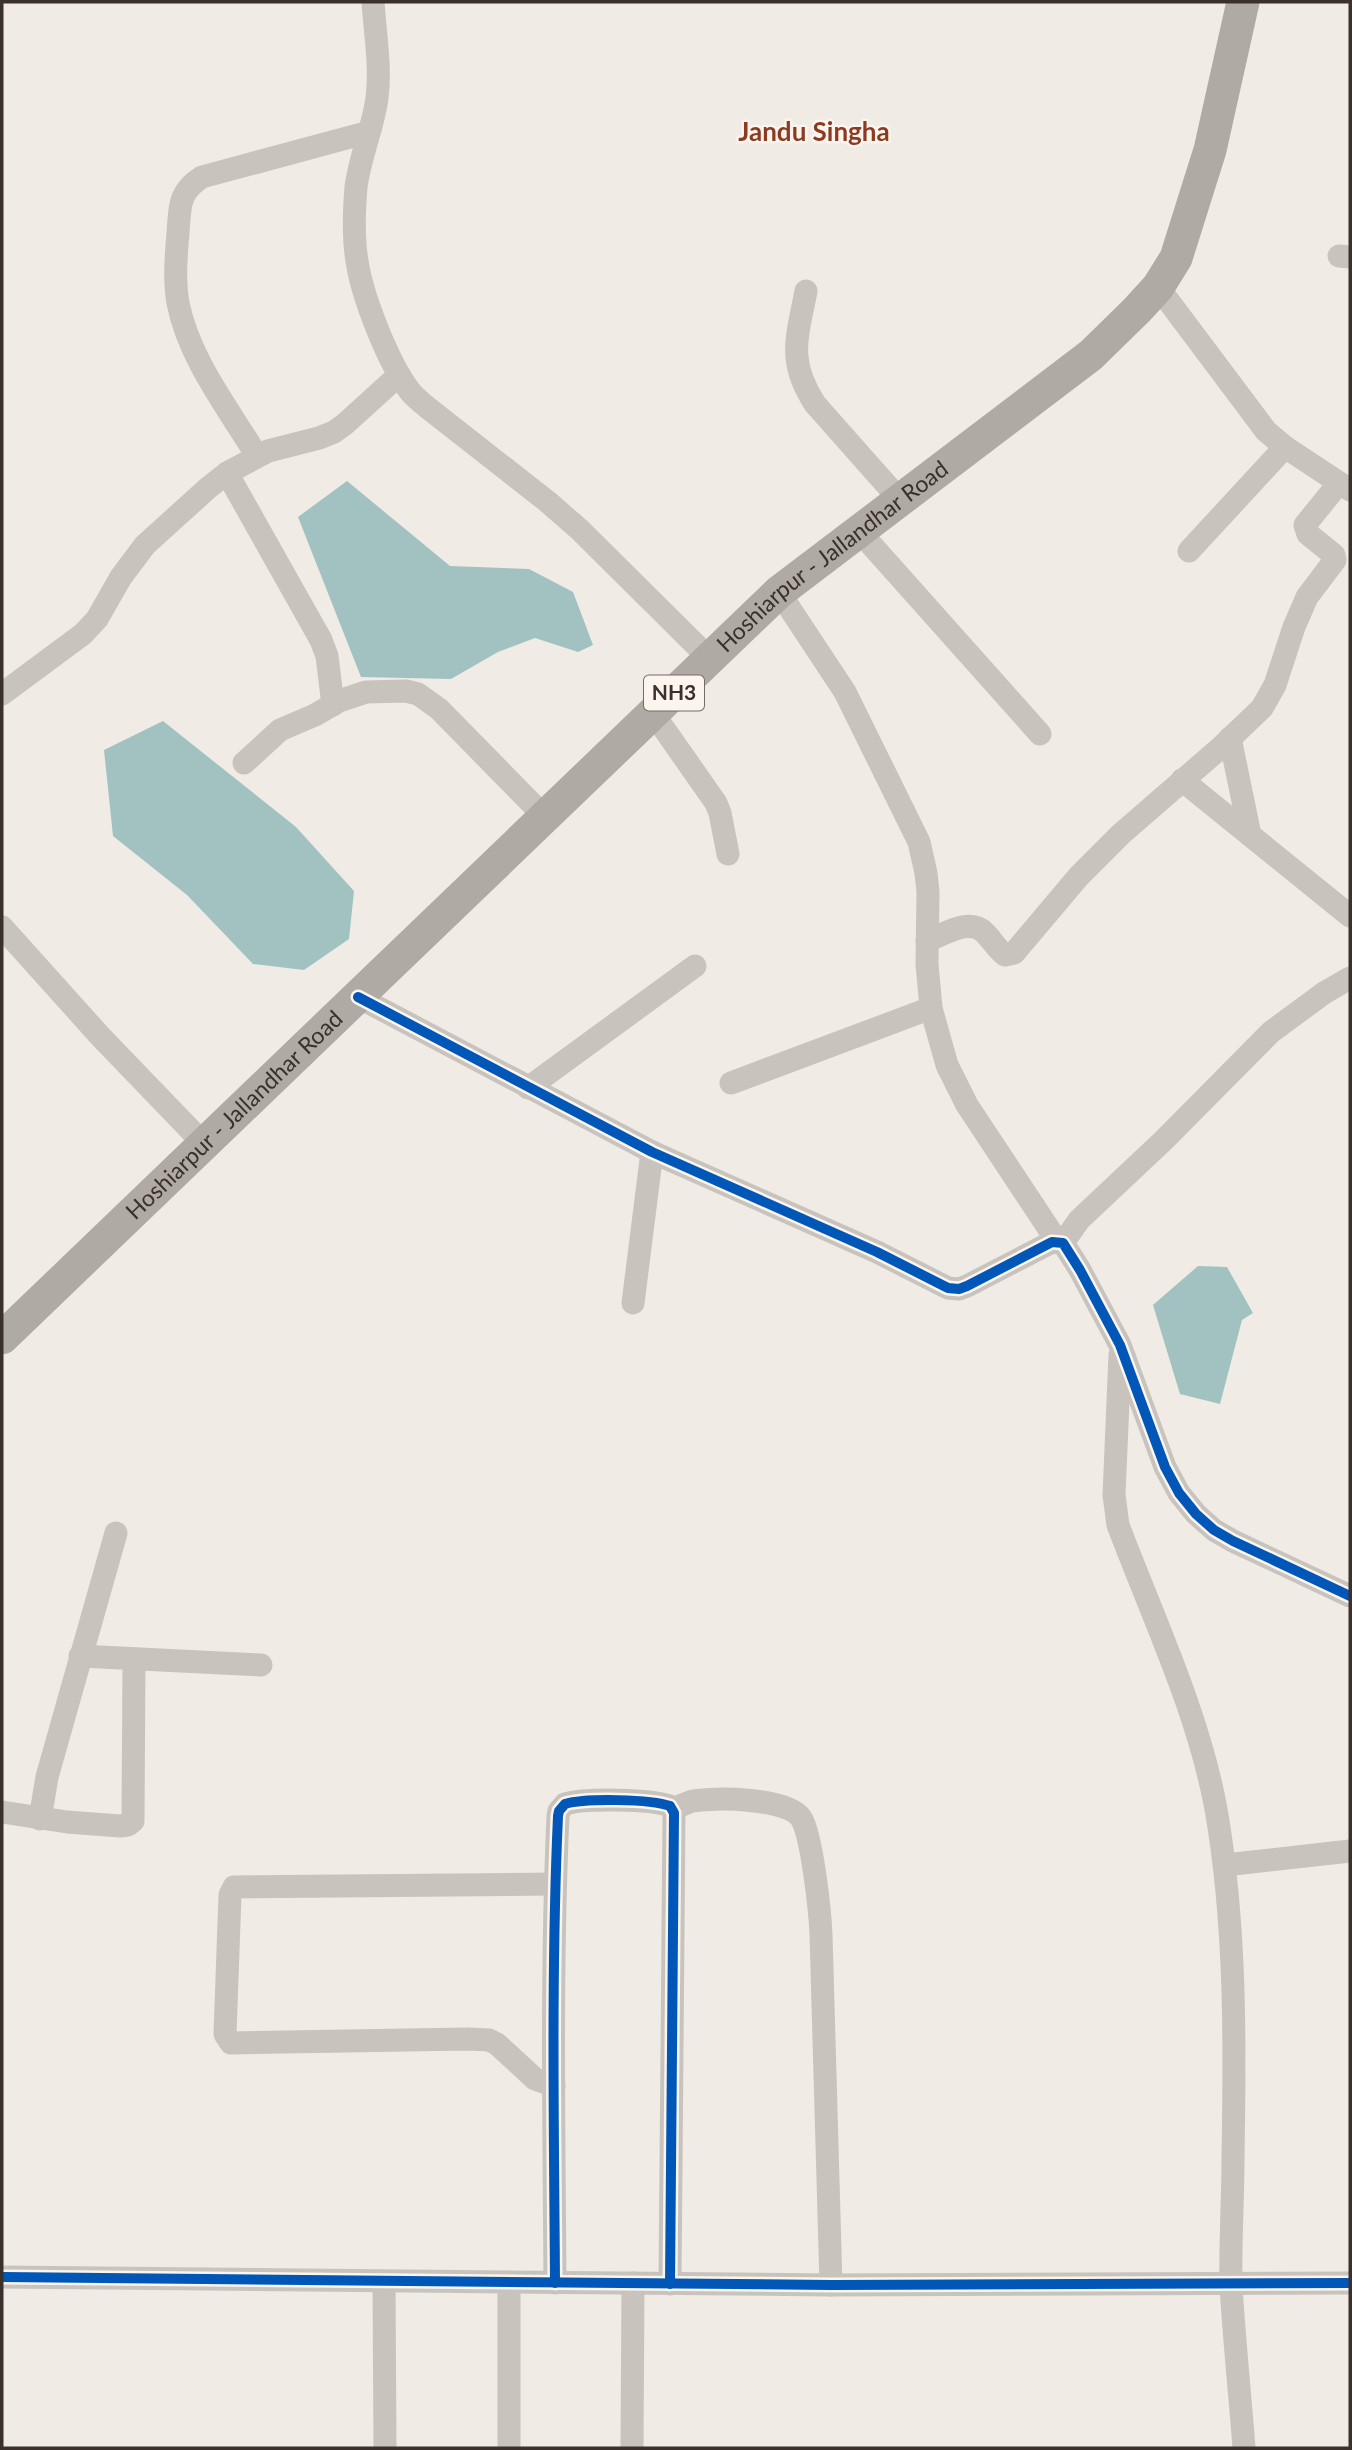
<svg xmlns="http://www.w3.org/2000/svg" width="1352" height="2450" font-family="Lato,sans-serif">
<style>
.water{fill:#a1c2c1}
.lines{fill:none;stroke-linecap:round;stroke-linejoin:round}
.minor{stroke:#c9c3be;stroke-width:23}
.highway{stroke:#afaaa4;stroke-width:33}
.cycleway-casing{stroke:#fbf5ee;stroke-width:15}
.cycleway{stroke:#0057b8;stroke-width:10}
.labels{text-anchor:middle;stroke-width:5;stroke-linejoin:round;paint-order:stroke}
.shield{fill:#fbf5ee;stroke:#756b66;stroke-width:2}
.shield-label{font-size:21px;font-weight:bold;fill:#3b302b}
.street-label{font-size:23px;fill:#3b302b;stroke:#fbf5ee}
.quarter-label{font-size:26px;font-weight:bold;fill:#8c3b22;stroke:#fbf5ee}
</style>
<rect width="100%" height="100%" fill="#f0ebe5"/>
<g class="water">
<path d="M347 481 450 566 529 569 573 592 593 645 578 652 535 638 498 652 451 679 361 677 298 517Z"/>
<path d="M163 721 296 827 354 891 349 939 304 970 253 964 187 895 113 836 104 750Z"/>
<path d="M1198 1266 1227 1267 1253 1313 1242 1320 1220 1404 1180 1394 1153 1305Z"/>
</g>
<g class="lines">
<g class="minor">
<path d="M373 2C375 33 381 67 377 98 373 128 360 156 356 187 354 211 353 237 357 261 362 296 388 362 409 390 414 397 421 402 428 408L548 502 580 530 710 659"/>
<path d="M1339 256 1350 257"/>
<path d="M1158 287 1266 431 1285 447 1350 490"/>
<path d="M806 291C797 338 787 361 815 404L900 500"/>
<path d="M257 456C228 408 189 359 178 303 174 280 176 256 178 233 180 207 178 192 202 177L369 132"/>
<path d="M227 473 321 640 327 656 333 705"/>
<path d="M859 531 1040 734"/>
<path d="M1189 551 1285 447"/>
<path d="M779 592 845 692 919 842 926 873 928 892 927 964 931 1008 947 1065 967 1105 1057 1241"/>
<path d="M2 694 83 634 97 619 121 577 145 545 208 488 227 473 268 451 319 438 334 432 345 424 399 375"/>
<path d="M653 713 716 803 720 813 728 854"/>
<path d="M1230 738 1250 835"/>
<path d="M244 763 280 730 315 715 339 701 366 692 406 691 418 694 439 709 545 817"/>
<path d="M1182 780 1350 916"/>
<path d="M2 927 100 1036 204 1144"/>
<path d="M927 941C945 934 970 917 985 933 992 940 997 949 1005 955L1014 953 1079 876 1121 834 1219 749 1262 708 1275 685 1294 627 1307 597 1335 560 1334 555 1308 534 1305 525 1339 483"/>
<path d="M358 997 652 1152 877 1252 948 1288 959 1289 967 1286 1052 1242 1063 1243 1080 1270 1120 1345 1165 1467 1179 1493 1196 1514 1214 1530 1233 1541 1350 1596"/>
<path d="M731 1083 931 1008"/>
<path d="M528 1088 695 966"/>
<path d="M1063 1243 1079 1220 1164 1140 1271 1032 1324 993 1350 978"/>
<path d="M633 1303 652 1152"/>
<path d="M1120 1355 1114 1495 1118 1525C1153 1618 1198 1711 1216 1809 1236 1924 1235 2042 1233 2158 1233 2200 1230 2243 1231 2285 1234 2339 1240 2394 1244 2448"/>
<path d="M80 1656 261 1665"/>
<path d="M673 1809C680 1806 686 1803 693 1801 715 1797 788 1798 801 1818 812 1835 820 1912 821 1934L831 2285"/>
<path d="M2 1812 67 1822 120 1826 128 1825 133 1821 134 1659"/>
<path d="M40 1819 47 1777 116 1533"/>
<path d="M1225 1865 1350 1851"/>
<path d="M554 2086 535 2079 497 2044 489 2040 468 2039 231 2043 225 2034 230 1895 234 1887 555 1884"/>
<path d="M2 2277 831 2285 1350 2283"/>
<path d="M384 2282 385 2448"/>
<path d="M509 2282V2448"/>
<path d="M555 2283C554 2127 551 1971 558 1816L559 1811 565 1804C585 1798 651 1799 670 1806L674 1813 670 2284"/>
<path d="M632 2448 633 2283"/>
</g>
<path class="highway" id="s1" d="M2 1338 779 592 1091 355 1137 310 1158 287 1176 258 1210 150 1243 2"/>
<defs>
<g id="cycleway">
<path d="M358 997 652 1152 877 1252 948 1288 959 1289 967 1286 1052 1242 1063 1243 1080 1270 1120 1345 1165 1467 1179 1493 1196 1514 1214 1530 1233 1541 1350 1596"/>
<path d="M2 2277 831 2285 1350 2283"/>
<path d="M555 2283C554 2127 551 1971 558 1816L559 1811 565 1804C585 1798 651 1799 670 1806L674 1813 670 2284"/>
</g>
</defs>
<use href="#cycleway" class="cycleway-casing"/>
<use href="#cycleway" class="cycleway"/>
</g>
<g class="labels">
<rect class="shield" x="644" y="675.5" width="60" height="35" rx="5"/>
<g class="shield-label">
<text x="674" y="700">NH3</text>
</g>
<g class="street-label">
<text dy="8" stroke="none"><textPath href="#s1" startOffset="1141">Hoshiarpur - Jallandhar Road</textPath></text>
<text dy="8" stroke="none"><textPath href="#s1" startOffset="322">Hoshiarpur - Jallandhar Road</textPath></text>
</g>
<g class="quarter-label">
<text x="814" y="141">Jandu Singha</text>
</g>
</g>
<rect width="1352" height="2450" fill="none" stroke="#3b302b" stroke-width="7"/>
</svg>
